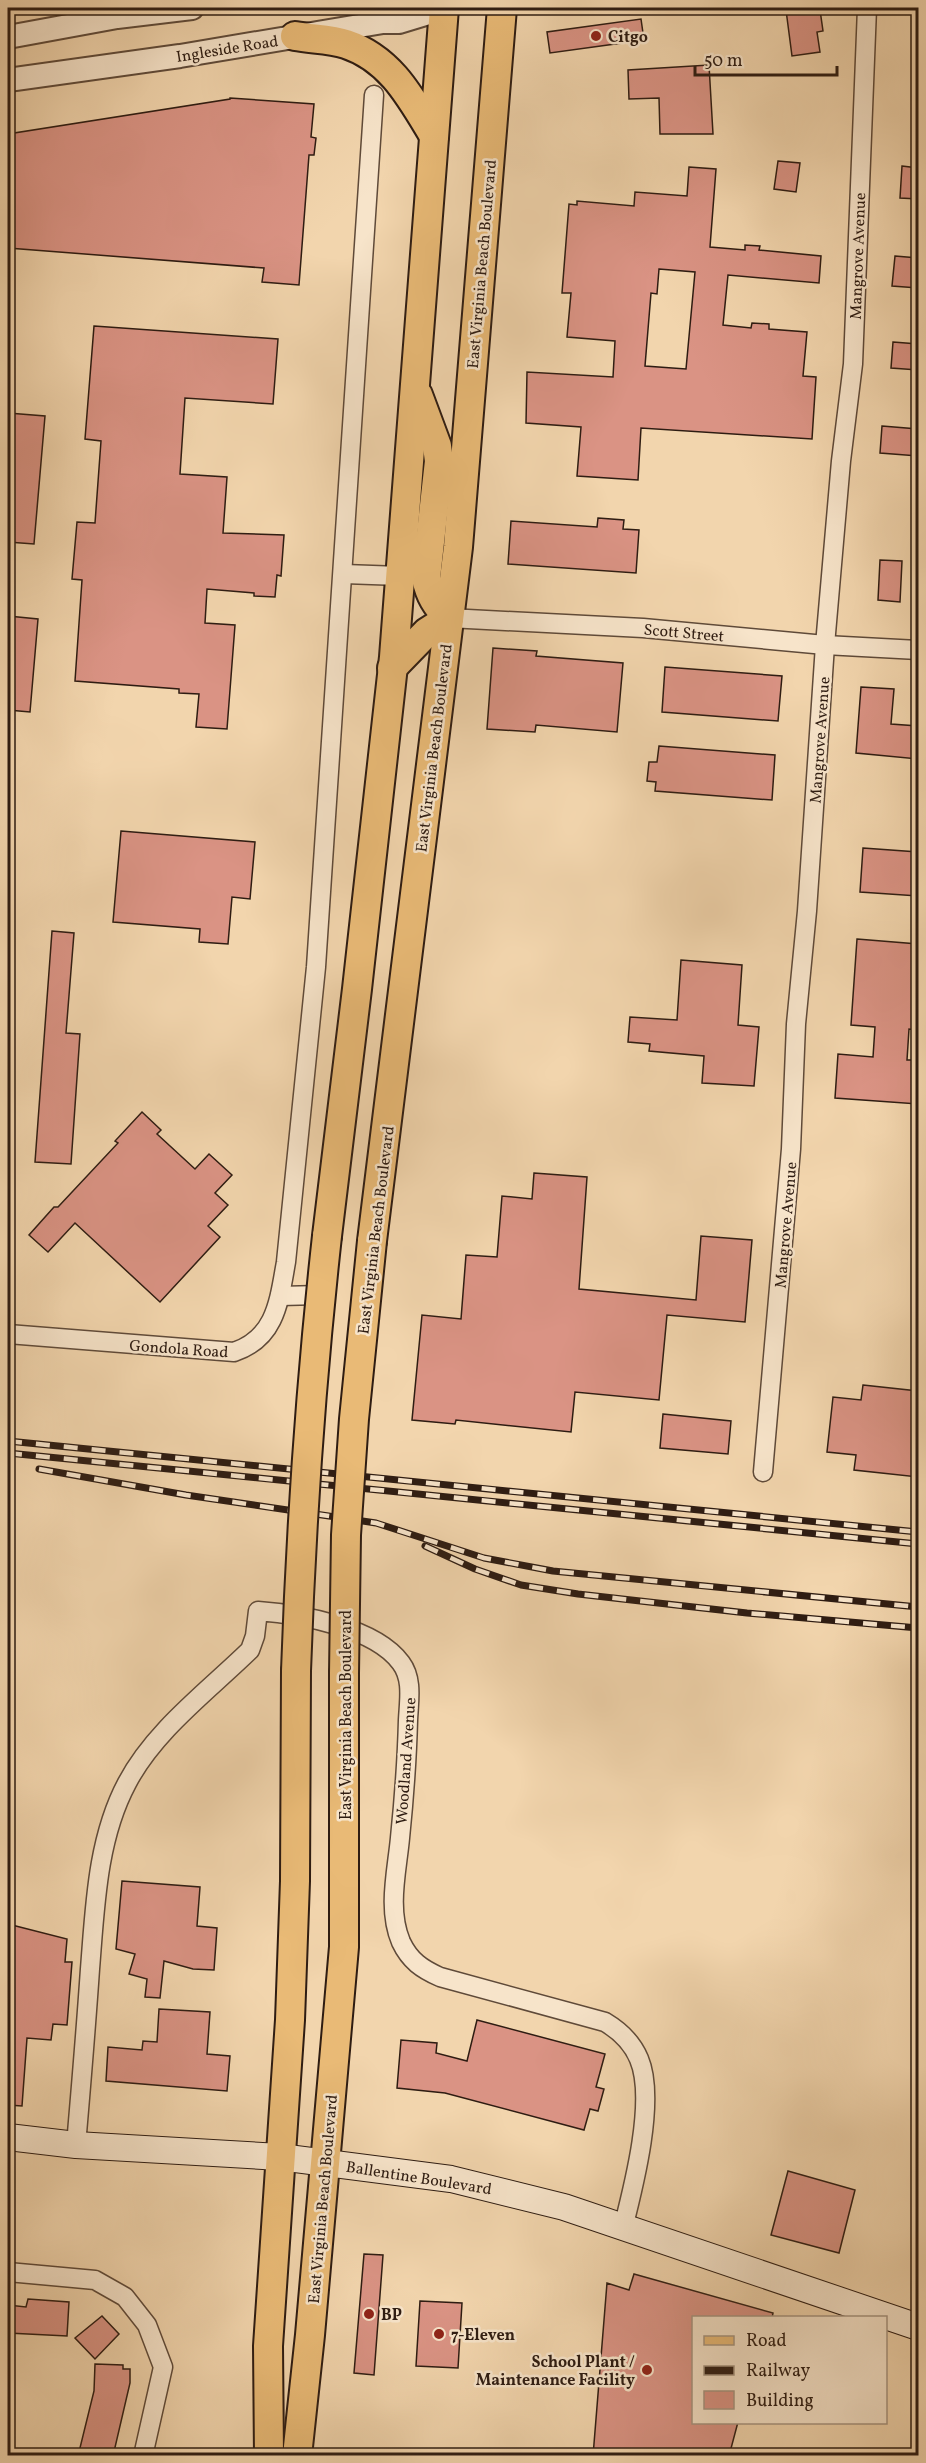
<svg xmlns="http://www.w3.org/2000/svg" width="926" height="2463" font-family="Vollkorn,serif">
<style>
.building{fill:#da9384;stroke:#2e1c12;stroke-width:1.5;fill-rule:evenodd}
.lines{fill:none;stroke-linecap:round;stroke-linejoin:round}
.minor-casing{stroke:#5f4a39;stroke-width:21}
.tertiary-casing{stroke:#5f4a39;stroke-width:26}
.secondary-casing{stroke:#2e1c12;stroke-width:28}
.primary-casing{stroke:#2e1c12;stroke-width:32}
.minor{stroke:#f7e4ca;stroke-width:18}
.tertiary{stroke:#f7e4ca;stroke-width:22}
.secondary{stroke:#f7e4ca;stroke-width:26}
.primary{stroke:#e9ba76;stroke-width:28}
.rail-casing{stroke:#2e1c12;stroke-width:7}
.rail{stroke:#f7e4ca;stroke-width:4.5;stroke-dasharray:14;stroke-linecap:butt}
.primary-bridge-casing{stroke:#2e1c12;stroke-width:32;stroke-linecap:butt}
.primary-bridge{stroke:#e9ba76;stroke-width:28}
.poi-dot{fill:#8f2418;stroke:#f7e4ca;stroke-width:2}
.labels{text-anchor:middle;stroke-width:5;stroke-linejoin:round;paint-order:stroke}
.poi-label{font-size:16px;font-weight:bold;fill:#2e1c12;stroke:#f7e4ca;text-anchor:start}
.street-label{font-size:16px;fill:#2e1c12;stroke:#f7e4ca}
</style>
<rect width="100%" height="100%" fill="#f2d5ad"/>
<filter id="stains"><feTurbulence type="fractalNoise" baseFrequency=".00333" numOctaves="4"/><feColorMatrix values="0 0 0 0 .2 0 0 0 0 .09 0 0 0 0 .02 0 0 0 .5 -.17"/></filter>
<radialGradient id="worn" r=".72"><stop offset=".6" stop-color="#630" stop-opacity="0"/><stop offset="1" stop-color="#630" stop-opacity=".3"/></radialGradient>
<g class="building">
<path d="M807 8 820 10 823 31 817 32 820 52 792 56 786 10Z"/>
<path d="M641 19 644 40 550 53 547 32Z"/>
<path d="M709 65 713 134H660L659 98 629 99 628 70Z"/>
<path d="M230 98 314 104 311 137 316 138 314 155H309L299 285 262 282 264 268 8 248V134L230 99Z"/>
<path d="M778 161 800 163 796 192 774 189Z"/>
<path d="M902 166 918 168V199L900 198Z"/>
<path d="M689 167 716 169 710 247 745 250V245L760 246 759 250 821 256 819 283 728 275 723 325 751 328 752 323 769 324V329L807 332 803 376 816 377 812 439 641 428 638 480 577 476 581 427 526 423 527 372 613 377 615 341 567 337 571 293H562L569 204 577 205V201L634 206 635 192 687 196ZM659 269 695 272 686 369 645 366 651 293 657 294Z"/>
<path d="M895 256 918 258V288L892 286Z"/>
<path d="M94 326 278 339 273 404 185 398 180 474 227 477 223 533 284 535 281 576 277 575 275 597 254 596V593L207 589 205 623 235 625 227 729 196 727 199 694 179 693V689L75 681 82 580 72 579 77 522 95 523 101 441 85 439Z"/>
<path d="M893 342 918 344V370L891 368Z"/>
<path d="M8 413 45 416 34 544 8 542Z"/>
<path d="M882 426 918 429V456L880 453Z"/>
<path d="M598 518 624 520 623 529 639 530 636 573 508 564 511 521 597 527Z"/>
<path d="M880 560 902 561 900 602 878 600Z"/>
<path d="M8 616 38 619 30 712 8 710Z"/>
<path d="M493 648 537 651 536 656 623 663 617 732 536 725 535 732 487 729Z"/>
<path d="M665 667 782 676 778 721 662 712Z"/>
<path d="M861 687 894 689 891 724 918 726V759L856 753Z"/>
<path d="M659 746 775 755 772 800 655 791 656 782 647 781 649 762H657Z"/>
<path d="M121 831 255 842 250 899 232 897 228 944 199 942 200 929 113 922Z"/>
<path d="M863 848 918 852V896L860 892Z"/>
<path d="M52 931 74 933 66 1033 80 1034 71 1164 35 1162Z"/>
<path d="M857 939 918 944V1030L909 1029 907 1060H918V1104L835 1098 838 1054 873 1057 875 1027 851 1025Z"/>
<path d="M681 960 742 965 738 1025 759 1027 754 1086 702 1083 704 1056 649 1051 650 1044 628 1042 630 1017 677 1020Z"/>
<path d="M142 1112 161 1130 157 1134 195 1169 209 1154 232 1175 215 1193 228 1205 208 1226 220 1237 160 1302 75 1223 48 1252 29 1235 54 1207H58L118 1143 115 1141Z"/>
<path d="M534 1173 587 1177 579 1289 696 1300 701 1236 752 1240 745 1322 667 1315 659 1400 575 1392 571 1432 456 1420 455 1424 412 1420 422 1315 461 1319 466 1255 497 1257 502 1196 532 1199Z"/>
<path d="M863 1385 918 1391V1477L854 1470 856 1455 827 1452 833 1397 861 1400Z"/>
<path d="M663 1414 731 1421 728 1454 660 1448Z"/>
<path d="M122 1881 200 1887 197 1926 217 1928 214 1970 193 1969 164 1961 160 1998 145 1997 147 1979 129 1974 135 1954 116 1949Z"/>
<path d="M8 1924 67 1939 65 1962H72L67 2025 53 2024 51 2040 27 2038 22 2106 8 2105Z"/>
<path d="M159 2009 210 2012 207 2054 230 2056 227 2091 106 2081 108 2047 142 2050 143 2041 157 2042Z"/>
<path d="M477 2020 605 2054 596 2087 604 2089 598 2111 590 2109 584 2130 445 2093 397 2088 401 2040 437 2043 436 2053 467 2061Z"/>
<path d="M788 2171 855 2190 839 2253 771 2235Z"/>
<path d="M364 2254 383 2255 374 2375 354 2373Z"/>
<path d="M634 2274 773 2313 772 2318H693V2422H738L729 2456H593L607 2283 629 2290Z"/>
<path d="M28 2299 69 2302 67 2336 8 2333V2305L26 2307Z"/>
<path d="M420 2301 462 2303 458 2368 416 2366Z"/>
<path d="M102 2316 119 2334 95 2359 75 2338Z"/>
<path d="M95 2364 123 2365V2369H130V2383L113 2456H78L94 2391Z"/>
</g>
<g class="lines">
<defs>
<g id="minor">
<path d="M344 574 400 576"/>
<path d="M449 618 643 628 825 645 918 650"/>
<path d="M280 1296 320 1295"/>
<path d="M8 1334 234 1352C276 1338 279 1301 286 1262L316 967 374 95"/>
<path d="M763 1472 791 1149 796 1024 807 911 825 645 841 461 853 364 867 8"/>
<path d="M76 2145C81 2087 86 2028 90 1969 95 1907 97 1839 127 1783 154 1731 208 1691 250 1650L255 1636 258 1611C299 1614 375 1627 401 1663 413 1679 409 1700 408 1720 407 1759 404 1799 400 1838 397 1871 387 1909 401 1942 410 1961 422 1969 440 1977L605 2022C620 2031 632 2042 639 2059 656 2099 634 2185 623 2228"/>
<path d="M8 2272 95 2280 125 2297 147 2325 163 2367 143 2456"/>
</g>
<g id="tertiary">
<path d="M8 37 117 17 192 8"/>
<path d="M8 80 180 56 383 22H399L445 8"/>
</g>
<path id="secondary" d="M8 2137 76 2145 280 2157 451 2179 564 2207 918 2327"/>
<g id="primary">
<path d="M295 36C312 39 331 39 346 44 391 59 411 98 434 136"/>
<path d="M418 395 437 446 439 461 426 578C430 595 436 606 449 618"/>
<path d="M392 668 427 632 449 618"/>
<path d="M327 1236 357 989 394 657 444 8"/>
<path d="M372 1241 458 547 502 8"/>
<path d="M269 2456 268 2346 290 2020 295 1881 296 1671"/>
<path d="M297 2456 310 2335 344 1947V1673"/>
</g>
</defs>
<use href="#minor" class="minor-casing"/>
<use href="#tertiary" class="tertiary-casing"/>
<use href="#secondary" class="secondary-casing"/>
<use href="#primary" class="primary-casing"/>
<use href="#minor" class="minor"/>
<use href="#tertiary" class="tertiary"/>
<use href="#secondary" class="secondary"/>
<use href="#primary" class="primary"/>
<defs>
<g id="rail">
<path d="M8 1441 918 1532"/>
<path d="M8 1453 918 1544"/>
<path d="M39 1469 186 1495 376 1523 484 1558 553 1571 918 1607"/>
<path d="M425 1546 475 1569 521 1585 578 1594 747 1613 918 1628"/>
</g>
</defs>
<use href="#rail" class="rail-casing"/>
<use href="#rail" class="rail"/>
<defs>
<g id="primary-bridge">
<path d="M296 1671C301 1526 311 1381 327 1236"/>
<path d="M344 1673 346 1535 354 1419 372 1241"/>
</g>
</defs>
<use href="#primary-bridge" class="primary-bridge-casing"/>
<use href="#primary-bridge" class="primary-bridge"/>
</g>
<g class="poi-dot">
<circle cx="596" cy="36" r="6"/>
<circle cx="369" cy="2314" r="6"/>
<circle cx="439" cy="2334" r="6"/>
<circle cx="647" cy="2370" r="6"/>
</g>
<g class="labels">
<g class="poi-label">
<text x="608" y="42">Citgo</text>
<text x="381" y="2320">BP</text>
<text x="451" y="2340">7-Eleven</text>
<text x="635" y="2367" text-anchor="end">School Plant /<tspan x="635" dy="18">Maintenance Facility</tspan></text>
</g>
<g class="street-label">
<text transform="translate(227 48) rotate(-9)" y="6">Ingleside Road</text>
<text transform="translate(857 256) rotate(-88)" y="6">Mangrove Avenue</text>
<text transform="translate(481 264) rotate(-85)" y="6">East Virginia Beach Boulevard</text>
<text transform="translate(684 632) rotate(5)" y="6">Scott Street</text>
<text transform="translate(819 740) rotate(-86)" y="6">Mangrove Avenue</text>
<text transform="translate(433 748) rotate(-83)" y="6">East Virginia Beach Boulevard</text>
<text transform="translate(785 1225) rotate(-85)" y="6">Mangrove Avenue</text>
<text transform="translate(375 1230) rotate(-83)" y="6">East Virginia Beach Boulevard</text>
<text transform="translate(179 1348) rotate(4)" y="6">Gondola Road</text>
<text transform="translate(345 1715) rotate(-90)" y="6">East Virginia Beach Boulevard</text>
<text transform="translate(405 1761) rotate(-86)" y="6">Woodland Avenue</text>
<text transform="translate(419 2177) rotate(9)" y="6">Ballentine Boulevard</text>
<text transform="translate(322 2199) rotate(-85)" y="6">East Virginia Beach Boulevard</text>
</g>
</g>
<rect width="926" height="2463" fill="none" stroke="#f2d5ad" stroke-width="30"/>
<rect x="9" y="9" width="908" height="2445" fill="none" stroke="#2e1c12" stroke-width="3"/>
<rect x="15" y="15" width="896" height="2433" fill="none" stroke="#2e1c12" stroke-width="1.5"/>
<rect x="692" y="2316" width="195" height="108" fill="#f7e4ca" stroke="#a79480" stroke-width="1.5"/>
<rect x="704" y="2336" width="30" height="9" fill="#e9ba76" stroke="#a79480" stroke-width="1.5"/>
<text x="746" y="2346" font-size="18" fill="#2e1c12">Road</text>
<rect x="704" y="2366" width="30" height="9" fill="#2e1c12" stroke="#a79480" stroke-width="1.5"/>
<text x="746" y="2376" font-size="18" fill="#2e1c12">Railway</text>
<rect x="704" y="2391" width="30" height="18" fill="#da9384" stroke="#a79480" stroke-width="1.5"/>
<text x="746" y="2406" font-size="18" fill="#2e1c12">Building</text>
<path d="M695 66v9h142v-9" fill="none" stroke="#2e1c12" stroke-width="3"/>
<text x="704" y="66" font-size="18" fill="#2e1c12" stroke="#f7e4ca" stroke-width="4.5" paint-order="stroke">50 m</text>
<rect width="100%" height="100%" filter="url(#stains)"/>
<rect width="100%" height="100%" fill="url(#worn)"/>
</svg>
